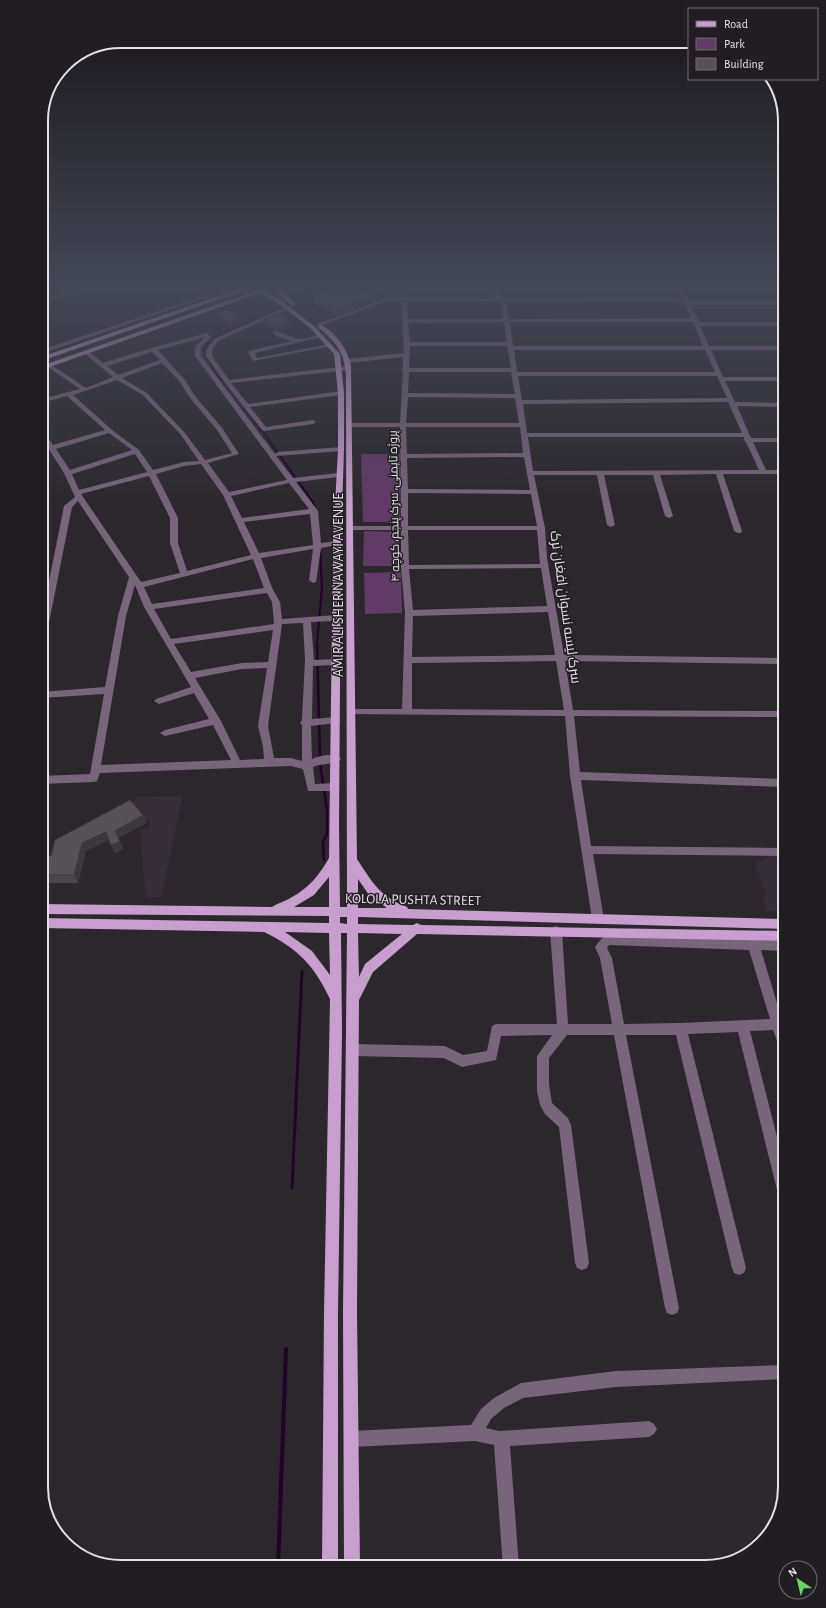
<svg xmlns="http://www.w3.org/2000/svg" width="826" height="1608" font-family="'Alegreya Sans',Cairo,sans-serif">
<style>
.built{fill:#362d37}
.green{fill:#603b65}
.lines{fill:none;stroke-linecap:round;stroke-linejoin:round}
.stream-far4{stroke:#25002b;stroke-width:1.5}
.stream-far3{stroke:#25002b;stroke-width:2}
.stream-far2{stroke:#25002b;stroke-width:2.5}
.stream-far1{stroke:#25002b;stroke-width:3}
.stream{stroke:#25002b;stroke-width:4}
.minor{fill:#78647b;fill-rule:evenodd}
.major{fill:#c89ece;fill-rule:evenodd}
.wall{fill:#4a464b}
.shaded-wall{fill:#3c393d}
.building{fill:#565157;stroke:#3c393d}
.labels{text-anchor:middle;stroke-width:3;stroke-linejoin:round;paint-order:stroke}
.far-street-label{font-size:12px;fill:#e4e1e4;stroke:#221d22}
.street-label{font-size:14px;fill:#e4e1e4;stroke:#221d22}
.rim{fill:none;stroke:#e4e1e4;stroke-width:2}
</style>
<rect width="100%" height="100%" fill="#2b272c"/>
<g class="built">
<path d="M183 796 161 897 146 898 140 829H149L150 820 145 821 133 806 136 797Z"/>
<path d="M785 855V911H766L763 898 767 897 755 864 768 857Z"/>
</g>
<g class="green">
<path d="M361 454H400V522H363Z"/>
<path d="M364 531 400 532 399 566H363Z"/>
<path d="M401 572 402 613 365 614 364 573Z"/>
</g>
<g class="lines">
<g class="stream-far4">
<path d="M298 297 329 283"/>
<path d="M237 398 213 369 204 348 214 338 279 308"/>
<path d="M245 408 271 443"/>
</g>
<g class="stream-far3">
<path d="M270 442 313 502 315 509"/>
<path d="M317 644 322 587 320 551"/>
</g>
<g class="stream-far2">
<path d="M317 643 320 758"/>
<path d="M320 763 327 810V834L323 842 324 860"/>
</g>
<path class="stream-far1" d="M292 1188 302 971"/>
<path class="stream" d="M278 1567 286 1349"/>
<g class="minor">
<path d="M83 283H89L88 287 41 305V301L83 285Z"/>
<path d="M241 283H249L41 354V350Z"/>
<path d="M290 283H300L284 288 281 286Z"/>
<path d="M425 283H433L397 297 496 298 470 283H477L505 298H682L675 283H785V287H682L689 301H785V305H691L699 322H785V326H700L709 346H785V350H711L723 377H785V381H725L735 402 785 403V407L737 406 751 438H785V442H753L766 470H785V474H723L742 531 741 533H738L734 531 716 474 660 475 673 516 669 518 665 516 653 475H604L615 525 611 527 607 525 597 475H534L545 528 547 558 564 655 785 658V664L565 661 573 710 785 711V717L574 716 580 772 785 779V787L581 780 591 846 785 848V856L593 854 604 919 602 922 598 924 594 922 592 919 570 776 565 716 349 714 347 712 349 710 352 709H402L405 613 401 567V530H350L346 528 350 526H401L400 427H350L347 425 350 423H400L403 371 401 370 403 368V357L348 363 345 361 348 359 404 353 401 301H388L320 326 315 325ZM407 301H501L503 319H408ZM506 301 684 302 691 318 509 319ZM504 322 507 342H410L408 323ZM510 322H693L703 346H513ZM410 346H507L511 368H409ZM514 350H705L715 372H517ZM409 372H511L515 394 408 393ZM518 376H717L727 398 522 400ZM408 397 515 398 519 423H406ZM728 402 742 433H527L523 404ZM406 427H520L523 453 407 454ZM528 437H744V440L746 442 759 470 533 471ZM524 457 530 490 408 489 407 458ZM408 493 531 494 537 526H408ZM408 530H537L540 564 409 565ZM541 568 547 606 413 610 409 569ZM548 612 555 655 412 657 413 616ZM556 661 564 710 412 709V663Z"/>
<path d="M287 306 290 308 289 309 218 341 212 350V356L229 380 348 366 351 368 348 370 231 383 248 404 341 391 344 393 341 395 250 407 266 427 313 420 316 422 313 424 264 431 262 430 225 383 206 356V350L214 339Z"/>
<path d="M273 331C279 330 292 339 300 339 307 339 315 336 322 334L325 336 255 353 257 358 330 344 333 346 253 361 248 352 249 351 292 341 278 337 273 333Z"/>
<path d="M207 333 211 337 201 347V356L275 454 278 452 341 447 344 449 341 451 276 456 293 478 338 473 342 475 338 477 296 482 318 511 321 543 337 541 341 543 337 545 321 548 316 582 313 583 309 580 313 549 261 558 273 590 280 602 282 619 336 615 340 618 336 621 311 622 314 660 336 659 340 662 336 665 313 666 312 719 336 717 341 720 336 723 311 726 312 759C319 756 336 752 341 759 337 765 321 763 313 767L315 784 335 783 340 787 335 791H308L303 769 291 766 100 773 97 781 94 782 41 784V776L90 774 104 694 41 698V692L105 687 118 616 129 577 78 501 72 507 45 643 41 646V621L64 506 75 497 64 473 41 437V430L43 431 53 445 105 430 67 396 41 403V399L80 389 45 365 50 364 86 388 113 377 84 353V351H88L103 363 151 348ZM205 337 195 347V356L287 480 229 492 208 463 239 454 222 428 195 396 185 380 158 350ZM152 352 160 360 118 375 107 366ZM162 363 180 382 190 398 217 430 232 453 205 460 185 433 147 393 122 378ZM117 380 143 395 181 435 199 461 184 462 153 470 139 450 112 430 73 395ZM109 433 132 450 70 470 56 449ZM135 454 147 472 79 490 72 474ZM201 464 223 495 251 555 187 571 178 543V518L156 474 184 466ZM149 476 170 518V543L180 573 141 582 81 494ZM289 483 309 509 242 518 231 496ZM310 514 313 545 259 553 244 522ZM253 559 264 588 152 604 144 587ZM135 585 144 607 191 687 156 699 154 701 159 704 194 693 209 719 165 730 160 733 165 736 213 725 231 760 101 765 126 616ZM267 593 272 602 274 624 171 639 154 609ZM303 623 305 659 302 720 300 723 302 725V761L291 758H274L268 726 282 624ZM273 630 268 662 242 663 191 672 174 644ZM267 668 258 726 263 747 264 759 240 760 221 721 195 678 242 669Z"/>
<path d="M556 926 560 928 562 931 568 1024H612L600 958 595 947 602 938 611 935 785 941V951L761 950 785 1030V1053L781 1051 773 1030 750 1031 785 1168V1201L780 1199 778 1194 738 1032 688 1034 746 1268 744 1273 739 1275 734 1273 732 1268 676 1035H626L679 1308 677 1313 672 1315 667 1313 665 1308 614 1035H567L549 1058V1084L552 1103 568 1118 571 1125 589 1263 587 1268 582 1270 577 1268 575 1263 559 1127 545 1114 540 1105 537 1092V1056L552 1035 501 1036 496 1060 462 1067 444 1058 353 1056 349 1054 347 1050 349 1046 353 1044 445 1046 463 1055 487 1051 492 1026 496 1024H557L550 931 552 928ZM609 945 749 950 770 1019 681 1023 624 1024 612 958 607 948Z"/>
<path d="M785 1365V1379L616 1387 523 1398 504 1408 491 1419 486 1428 499 1431 649 1421 654 1424 657 1429 654 1434 649 1437 510 1446 519 1567H503L494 1445 475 1441 352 1447 347 1444 344 1439 347 1434 352 1431 471 1425 481 1409 494 1398 521 1383 616 1371Z"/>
</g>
<g class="major">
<path d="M247 286 250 288 249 289 41 361V357Z"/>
<path d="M279 287H283L284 292 295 304V306H291L279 293Z"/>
<path d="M258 290 264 291 283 302 314 326 340 354 344 393V449L341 543 339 826 340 907H347L346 375C344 351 336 343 319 328V326L321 325C336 332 348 350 351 366L357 859C372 882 380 897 407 907L408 909 785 919V929L358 917V924L413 925 417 923 421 925 785 931V941L417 934 373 972 359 1000 357 1312 360 1567H344L343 1312 347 933H341L342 1033 338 1313V1567H322L324 1313 330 999C314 965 297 948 264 932L41 928V918L329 923V916L41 914V904L272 907C278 903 286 901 292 897 309 888 320 874 329 858L333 543 338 449V393L334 354 310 328 279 304 260 293 41 370V366ZM329 877V907H294L314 895ZM358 879 369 895 387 908H358ZM340 917H347V924L340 923ZM285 932 329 933 330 975 312 951ZM358 933 402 934 365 964 359 977Z"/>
</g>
</g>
<g class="wall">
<path d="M316 293 376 300 337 315 313 303V297L317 296Z"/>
<path d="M219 312 239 317V322L231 325 220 318Z"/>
<path d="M265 318 289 325 276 330 266 324Z"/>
<path d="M143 815 146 823 118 838 123 849 115 853 109 840 86 851 78 883H42L41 882V864Z"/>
</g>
<g class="shaded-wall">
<path d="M376 295V300L337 315 336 310Z"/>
<path d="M239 317V322L231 325 230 320Z"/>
<path d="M289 319V325L276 330V324Z"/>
<path d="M143 815 146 823 118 838 115 831Z"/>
<path d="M106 832 109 840 86 851 78 883 74 875 82 843Z"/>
<path d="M120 842 123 849 115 853 111 845Z"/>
</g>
<g class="building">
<path d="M343 283H348L376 295 336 310 313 297 320 295 316 293Z"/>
<path d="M227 310 239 317 230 320 219 312Z"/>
<path d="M278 313 289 319 276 324 265 318Z"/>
<path d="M130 800 143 815 115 831 120 842 111 845 106 832 82 843 74 875H41V864L44 855 51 856 55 840Z"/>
</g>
<linearGradient id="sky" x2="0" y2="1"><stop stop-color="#181518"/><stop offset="0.56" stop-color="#444756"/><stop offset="1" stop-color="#444756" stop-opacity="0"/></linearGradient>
<rect width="826" height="508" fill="url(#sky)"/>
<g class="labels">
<g class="far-street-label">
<text transform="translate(394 506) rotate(-91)" y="4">پروژه تایمنی، سرک پنجم، کوچه ۴</text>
</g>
<g class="street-label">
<text transform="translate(338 585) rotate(-90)" y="5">AMIR ALI SHER NAWAYI AVENUE</text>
<text transform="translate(566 607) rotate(82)" y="5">سرک لیسه نسوان افغان‌ ترک</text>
<text transform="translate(413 899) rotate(1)" y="5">KOLOLA PUSHTA STREET</text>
</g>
</g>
<path d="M0 0H826V1608H0ZM121 48H705A73 73 0 0 1 778 121V1487A73 73 0 0 1 705 1560H121A73 73 0 0 1 48 1487V121A73 73 0 0 1 121 48Z" fill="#221d22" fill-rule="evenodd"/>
<path class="rim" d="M121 48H705A73 73 0 0 1 778 121V1487A73 73 0 0 1 705 1560H121A73 73 0 0 1 48 1487V121A73 73 0 0 1 121 48Z"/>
<rect x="688" y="8" width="130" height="72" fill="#221d22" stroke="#706b70"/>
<rect x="696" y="21" width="20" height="6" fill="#c89ece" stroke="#706b70"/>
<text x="724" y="28" font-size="12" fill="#e4e1e4">Road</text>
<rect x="696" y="38" width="20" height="12" fill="#603b65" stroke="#706b70"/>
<text x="724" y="48" font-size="12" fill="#e4e1e4">Park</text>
<rect x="696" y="58" width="20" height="12" fill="#565157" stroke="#706b70"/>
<text x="724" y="68" font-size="12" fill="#e4e1e4">Building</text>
<g transform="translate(798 1580) rotate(325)"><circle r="19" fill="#221d22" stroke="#706b70"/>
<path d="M0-3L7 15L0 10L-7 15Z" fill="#6bd363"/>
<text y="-6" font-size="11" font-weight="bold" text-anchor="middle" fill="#e4e1e4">N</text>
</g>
</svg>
